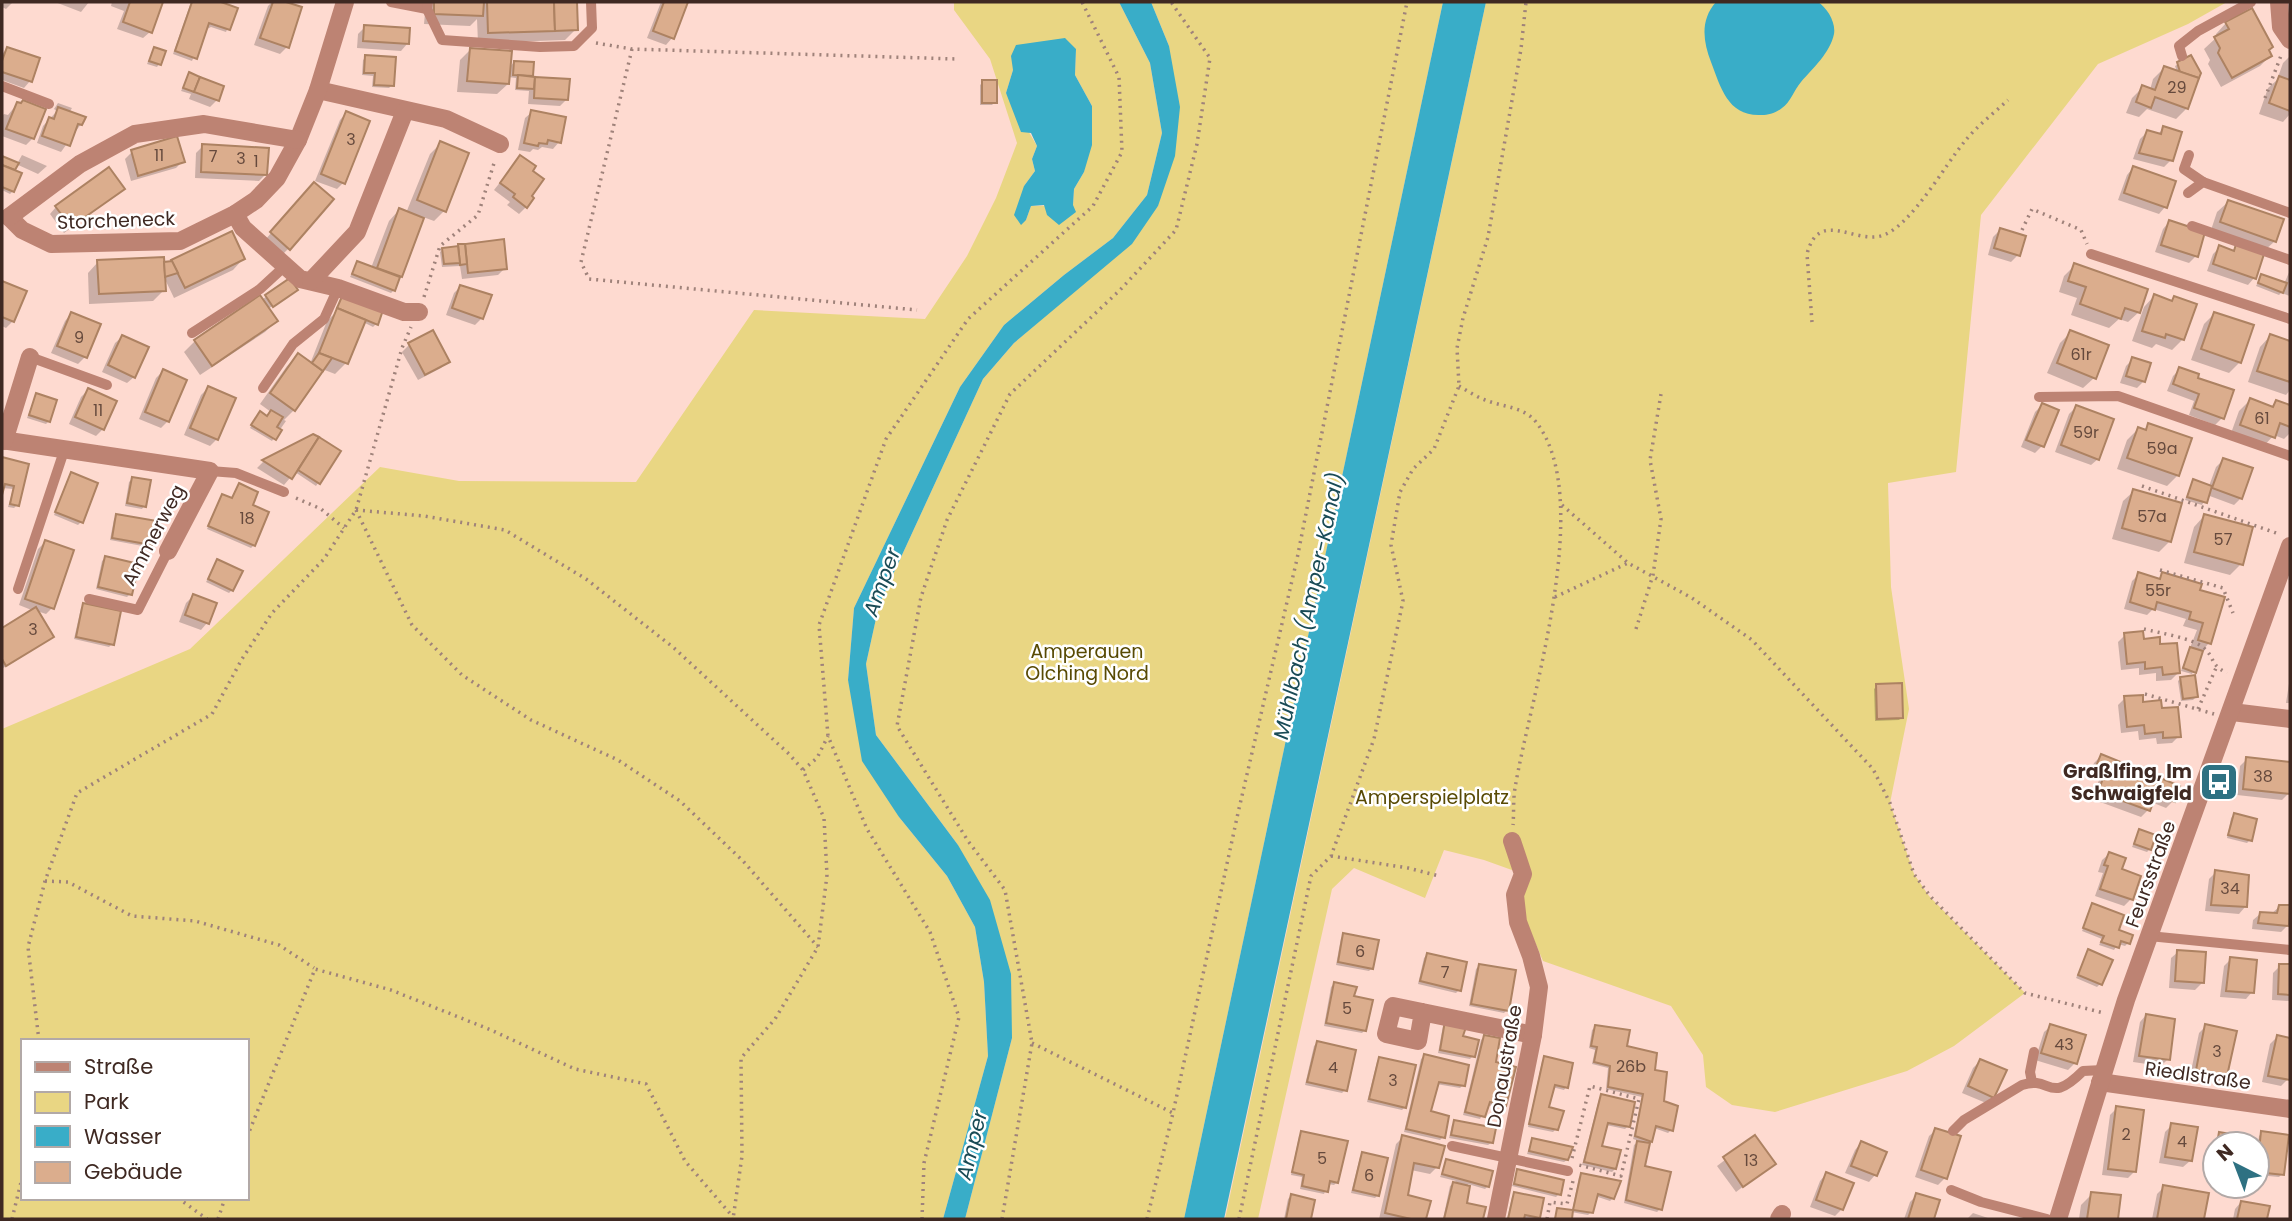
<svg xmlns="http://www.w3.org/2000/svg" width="2292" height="1221" font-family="Poppins,sans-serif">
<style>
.green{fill:#e9d683;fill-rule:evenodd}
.water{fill:#39adc8}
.shadow{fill:#0003}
.building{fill:#dbad8d;stroke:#ad8262;stroke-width:2}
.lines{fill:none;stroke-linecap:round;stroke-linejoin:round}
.path{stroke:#9f827a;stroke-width:3.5;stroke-dasharray:2 5;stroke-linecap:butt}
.service{stroke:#bd8373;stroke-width:10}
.minor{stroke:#bd8373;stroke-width:18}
.tertiary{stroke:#bd8373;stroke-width:18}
.labels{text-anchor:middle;stroke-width:5;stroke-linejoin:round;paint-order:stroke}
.number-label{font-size:16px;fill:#664a3d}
.street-label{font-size:19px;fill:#3f2922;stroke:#fff}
.park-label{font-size:19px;fill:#584a04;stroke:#fff}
.poi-label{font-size:19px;font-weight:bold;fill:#3f2922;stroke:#fff;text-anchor:end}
.water-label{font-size:21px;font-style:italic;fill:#1a4b56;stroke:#fff}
</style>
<rect width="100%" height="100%" fill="#fedad0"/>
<g class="green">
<path d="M954 2H1119L1150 63 1162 133 1147 195 1113 238 1064 275 1004 325 960 387 854 608 848 680 899 817 947 876 975 927 984 982 988 1056 943 1219H2V729L190 649 380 467 459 481 636 482 754 310 925 319 967 256 996 198 1017 143 990 59 954 10ZM1076 49 1075 75 1092 106 1084 172 1074 189 1073 205 1031 206 1026 220 1024 186 1035 171 1032 159 1037 146 1006 93 1013 70ZM23 1041H247V1198H23Z"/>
<path d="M1151 2H1443L1184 1219H965L1012 1038 958 845 876 735 866 664 879 605 983 379 1014 343 1072 293 1158 206 1169 46Z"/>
<path d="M1486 2H2227L2188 24 2098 64 1981 215 1956 472 1888 483 1891 587 1909 709 1890 803 1914 874 1929 896 2025 993 1954 1046 1907 1071 1775 1112 1732 1105 1706 1087 1703 1055 1671 1006 1543 961 1515 895 1523 874 1484 860 1444 850 1425 898 1354 868 1332 889 1258 1219H1225Z"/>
</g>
<g class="water">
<path d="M1119 2H1151L1169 46 1180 107 1175 156 1158 206 1132 244 1014 343 983 379 879 605 866 664 876 735 958 845 990 900 1011 974 1012 1038 965 1219H943L988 1056 984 982 975 927 947 876 899 817 862 761 848 680 854 608 960 387 1004 325 1064 275 1113 238 1147 195 1162 133 1150 63Z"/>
<path d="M1443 2H1486L1224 1219H1184Z"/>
<path d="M1716 2H1818C1827 8 1836 22 1834 34 1830 53 1813 68 1801 82 1794 90 1790 103 1782 108 1776 113 1768 115 1762 115 1728 117 1721 88 1711 62 1703 41 1700 20 1716 2Z"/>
<path d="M1065 38 1076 49 1075 75 1092 106V145L1084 172 1074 189 1073 205 1076 212 1059 225 1047 215 1044 205 1031 206 1026 220 1021 225 1014 215 1024 186 1035 171 1032 159 1037 146 1031 133 1021 132 1006 93 1013 70 1011 56 1016 45Z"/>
</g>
<g class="shadow">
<path d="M2 2H13L6 9 2 7Z"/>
<path d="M55 2H89L81 12Z"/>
<path d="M112 2H161L150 32 143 38 117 29 124 11 111 6Z"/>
<path d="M191 2H216L236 9 226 32 211 27 205 30 192 61 173 54Z"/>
<path d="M272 2H291L287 47 280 54 254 45 268 6Z"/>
<path d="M426 2H482V6L486 2H575L576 29 565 40 478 43 477 19 470 26 424 24Z"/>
<path d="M661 2H686L672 38 666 45 647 38Z"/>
<path d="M2226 23 2267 51 2270 56 2260 66 2221 87 2208 64 2210 60 2204 49 2217 37 2216 34Z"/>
<path d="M365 27 407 44 401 51 357 48 358 34Z"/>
<path d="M7 49 30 81 24 88 2 80V54Z"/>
<path d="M154 49 159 64 157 67 147 64Z"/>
<path d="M470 50 509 68 514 62 532 63V82L536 78 567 99 560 106 528 104 529 91 515 90 516 78 508 77V84L497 94 457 92 460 60Z"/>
<path d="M2290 56V114L2283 122 2259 114 2268 88 2277 80 2283 63Z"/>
<path d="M366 57 392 85 389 88 372 87 373 76 362 75 363 60Z"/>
<path d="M2190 57 2187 108 2176 119 2147 109 2139 117 2126 113 2132 98 2143 87 2150 90 2153 79 2164 68 2177 72 2175 66Z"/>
<path d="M189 75 217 100 210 107 189 99 191 94 181 91Z"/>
<path d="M983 82 995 102 992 105H980V85Z"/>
<path d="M58 103 72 108 69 113 81 124 61 152 37 143 43 126 57 111 54 109Z"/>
<path d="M17 104 33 138 26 145 2 136V116L4 114 8 115Z"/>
<path d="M532 112 559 142 553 149 542 147 538 150 533 149 530 152 518 150 525 118Z"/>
<path d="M346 113 343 183 337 189 315 181 340 120Z"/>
<path d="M2164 128 2171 160 2164 167 2133 159 2140 139 2147 132 2157 135Z"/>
<path d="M441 143 444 211 434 221 423 217 394 290 391 293 350 277 357 263 371 268 389 221 399 210 406 213 430 154Z"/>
<path d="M203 146 266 174 259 181 195 178 196 153Z"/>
<path d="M132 152 183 161 176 168 131 181 125 159Z"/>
<path d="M22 155 47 166 38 174 16 164 13 171V191L10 194 2 190V158L17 164Z"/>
<path d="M520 157 529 196 526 207 519 214 507 205 510 202 494 190Z"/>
<path d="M2133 168 2165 207 2159 214 2118 200 2127 175Z"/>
<path d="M308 191 289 248 282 255 265 240Z"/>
<path d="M116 195 64 233 50 214 56 207Z"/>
<path d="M2228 202 2275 241 2264 251 2210 233 2217 212Z"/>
<path d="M2169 222 2196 256 2189 263 2155 252 2163 229Z"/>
<path d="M2000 230 2018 255 2011 262 1988 255 1993 237Z"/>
<path d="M466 245 505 268 498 275 462 279 460 266 442 267 440 252 443 249 463 246V248Z"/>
<path d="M2237 246 2254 278 2248 285 2207 271 2213 254 2220 247 2232 251Z"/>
<path d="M243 259 233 270 174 298 163 275 164 290 153 301 89 304 88 273 98 262 163 267Z"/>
<path d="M2075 265 2139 312 2128 322 2119 319 2109 328 2071 315 2077 298 2059 292 2064 276Z"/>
<path d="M2290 270V296L2281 293 2279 295 2256 286 2261 276 2284 284Z"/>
<path d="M2 283 25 292 13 321 6 328 2 326Z"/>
<path d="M460 287 482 318 475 325 446 315 454 293Z"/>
<path d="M293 292 268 309 276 321 265 332 200 375 184 352 195 341 266 297Z"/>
<path d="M344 296 376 324 373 327 363 322 346 363 335 374 322 369 294 410 284 420 286 421 272 441 250 428 257 416 267 417 271 412 260 404 287 366 298 355 310 364 327 321 335 313Z"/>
<path d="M2154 296 2170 302 2174 298 2183 339 2172 350 2156 344 2152 348 2132 341 2144 307Z"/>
<path d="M71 314 85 357 78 364 51 353 65 321Z"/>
<path d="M2214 314 2240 362 2229 373 2191 360 2204 324Z"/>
<path d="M2071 332 2094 378 2083 388 2047 373 2060 343Z"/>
<path d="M2270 336 2290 343V390L2286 395 2248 382 2260 347Z"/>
<path d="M122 337 134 377 127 383 102 372 115 343Z"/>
<path d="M409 345 448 361 441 368 418 380 402 352Z"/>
<path d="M2133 359 2144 381 2137 388 2120 383 2126 366Z"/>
<path d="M2180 369 2195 379 2222 418 2215 425 2189 415 2194 401 2167 391 2173 376Z"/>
<path d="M163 371 168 421 161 428 139 419 156 378Z"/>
<path d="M208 388 217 439 210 446 184 435 201 395Z"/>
<path d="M88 390 103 429 96 436 69 424 81 397Z"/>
<path d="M36 395 49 421 46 424 27 418Z"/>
<path d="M2250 400 2271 407 2276 402 2290 407V433L2284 439 2274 435 2262 448 2230 436 2239 411Z"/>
<path d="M2042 405V446L2035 453 2021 447 2035 412Z"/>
<path d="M2076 407 2098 459 2091 465 2055 452 2069 414Z"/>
<path d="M2149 425 2178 475 2167 486 2117 469 2127 440 2138 429 2143 431Z"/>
<path d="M313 436 339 452 316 486 295 472 284 485 257 468 263 462Z"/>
<path d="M2 458 27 465 17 505 14 508 8 507 13 489 2 488Z"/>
<path d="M2223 460 2241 498 2234 505 2207 495 2202 505 2185 500 2193 481 2209 486 2216 467Z"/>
<path d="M71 474 81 522 78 525 54 515Z"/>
<path d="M132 479 144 506 142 509 125 506 129 482Z"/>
<path d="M239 485 250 506 254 545 251 548 207 529 220 499 222 496 231 500Z"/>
<path d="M2134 491 2170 541 2159 552 2112 539 2123 501Z"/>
<path d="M116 516 151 544 148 547 110 540 114 519Z"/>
<path d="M2204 516 2241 564 2230 575 2184 563 2194 527Z"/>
<path d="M45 542 52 608 46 614 37 611 49 640 3 668 2 630 34 611 19 605 38 549Z"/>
<path d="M105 558 130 594 127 597 96 589 102 561Z"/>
<path d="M218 561 232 590 229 593 206 582Z"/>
<path d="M2139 574 2157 580 2163 574 2198 591 2209 643 2202 651 2192 674 2181 671 2197 630 2183 626 2186 619 2153 609 2147 615 2124 609 2132 581Z"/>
<path d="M193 596 207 623 201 630 179 622 186 603Z"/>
<path d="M84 605 112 644 109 647 74 639 81 608Z"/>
<path d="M2125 635 2159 646 2178 673 2171 680 2156 681V673L2139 675V668L2121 670 2118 642Z"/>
<path d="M2290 677V703H2286Z"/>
<path d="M2181 678 2196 697 2193 700 2181 701 2178 681Z"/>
<path d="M1877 686 1902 717 1899 720 1875 721 1874 689Z"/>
<path d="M2125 698 2160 710 2179 736 2172 743 2157 744 2156 738 2139 740 2138 731 2121 733 2118 705Z"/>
<path d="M2101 756 2178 787 2173 801 2166 808 2151 802 2148 810 2141 817 2092 799 2099 780 2089 776 2094 763Z"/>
<path d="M2247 759 2290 764 2289 793 2282 800 2237 795 2240 766Z"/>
<path d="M2234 815 2250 840 2247 843 2227 838 2231 818Z"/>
<path d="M2139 831 2150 849 2147 852 2132 847Z"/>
<path d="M2109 854 2119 870 2131 899 2124 906 2095 896 2103 873 2098 872 2102 860Z"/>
<path d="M2216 872 2245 907 2239 914 2205 911 2209 879Z"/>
<path d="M2093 905 2128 943 2125 946 2118 944 2114 950 2099 945 2102 939 2082 931Z"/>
<path d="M2279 907 2288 925 2281 932 2252 929 2253 920 2260 914H2271Z"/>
<path d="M1344 935 1372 968 1369 971 1336 965 1341 938Z"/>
<path d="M2089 951 2100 984 2097 987 2076 978Z"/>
<path d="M2178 952 2202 983 2195 990 2169 988 2171 958Z"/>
<path d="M1427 955 1459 990 1456 993 1418 984 1424 958Z"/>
<path d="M2231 959 2252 992 2246 999 2220 997 2224 966Z"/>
<path d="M1479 966 1507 1010 1504 1013 1469 1006 1476 969Z"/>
<path d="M2280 966H2290V1001L2272 1000 2273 973Z"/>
<path d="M1334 984 1352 997 1365 1030 1362 1033 1324 1026 1331 987Z"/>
<path d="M2146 1015 2168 1059 2161 1066 2133 1062 2140 1022Z"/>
<path d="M1445 1023 1461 1038 1473 1056 1470 1059 1438 1053 1443 1026Z"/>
<path d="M2051 1026 2075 1063 2068 1070 2035 1060 2044 1032Z"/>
<path d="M2206 1026 2225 1075 2218 1082 2190 1076 2199 1033Z"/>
<path d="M1595 1027 1625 1047 1653 1071 1671 1130 1668 1133 1654 1128 1643 1167 1660 1209 1657 1212 1624 1203 1634 1145 1639 1141 1633 1139 1642 1097 1606 1089 1608 1068 1592 1064 1595 1050 1589 1048 1592 1030Z"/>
<path d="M1484 1037 1494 1063 1505 1105 1502 1108 1487 1105 1480 1119 1463 1115 1481 1040Z"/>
<path d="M2277 1037 2290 1039V1069L2288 1079 2281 1086 2262 1082 2270 1044Z"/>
<path d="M1317 1043 1345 1090 1342 1093 1305 1085 1314 1046Z"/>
<path d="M1424 1056 1463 1085 1460 1088 1436 1084 1429 1112 1443 1137 1440 1140 1404 1132 1421 1059Z"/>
<path d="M1545 1058 1566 1087 1564 1090 1552 1087 1547 1108 1556 1129 1553 1132 1528 1127 1542 1061Z"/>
<path d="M1379 1059 1405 1107 1402 1110 1367 1102 1377 1062Z"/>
<path d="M1980 1061 1993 1097 1986 1103 1962 1093 1973 1068Z"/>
<path d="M1602 1096 1628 1126 1625 1129 1606 1125 1600 1148 1615 1169 1612 1172 1582 1165 1599 1099Z"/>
<path d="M2117 1108 2135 1171 2128 1178 2102 1175 2110 1115Z"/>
<path d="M1455 1122 1491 1143 1488 1145 1449 1138 1452 1125Z"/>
<path d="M2172 1125 2190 1161 2183 1167 2159 1163 2165 1132Z"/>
<path d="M1936 1130 1945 1178 1938 1185 1915 1177 1929 1136Z"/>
<path d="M1302 1133 1337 1182 1334 1185 1328 1184 1324 1194 1300 1189 1302 1177 1291 1175 1299 1136Z"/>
<path d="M2262 1133 2282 1174 2279 1177 2257 1175V1152L2259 1136Z"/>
<path d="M2220 1134 2234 1144H2215V1163L2210 1162 2213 1141Z"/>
<path d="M1403 1137 1437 1167 1430 1174 1411 1170 1406 1196 1429 1203 1424 1219H1379L1396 1144Z"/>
<path d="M1755 1137 1773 1164 1736 1192 1717 1166Z"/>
<path d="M1532 1140 1567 1160 1564 1162 1527 1154Z"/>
<path d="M1861 1143 1875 1175 1869 1182 1845 1173 1855 1150Z"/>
<path d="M1363 1154 1378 1195 1375 1198 1351 1193 1360 1157Z"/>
<path d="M1447 1161 1488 1186 1485 1189 1468 1184 1465 1205 1484 1208 1481 1219H1443L1450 1186 1456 1181 1440 1177Z"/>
<path d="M1518 1171 1559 1194 1556 1197 1512 1186Z"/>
<path d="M1582 1174 1613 1198 1610 1201 1595 1196 1591 1212 1588 1215 1571 1212 1570 1219H1554L1558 1209 1572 1211 1579 1177Z"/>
<path d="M1826 1174 1842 1209 1835 1216 1810 1207 1820 1181Z"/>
<path d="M2164 1187 2207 1195 2202 1219H2152L2157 1194Z"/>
<path d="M1515 1194 1538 1217 1536 1219H1507L1512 1197Z"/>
<path d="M2092 1194 2119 1196 2116 1219H2079L2081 1205Z"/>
<path d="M1917 1195 1937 1201 1932 1219H1904L1910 1202Z"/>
<path d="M1291 1196 1313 1201 1309 1219H1284L1288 1199Z"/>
<path d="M2241 1202 2268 1207 2266 1219H2233L2235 1209Z"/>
<path d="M1973 1213 1991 1219H1967Z"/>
</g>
<g class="building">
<path d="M130 2H163L152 33 123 22Z"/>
<path d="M192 2H221L238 8 230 30 209 23 197 59 175 51Z"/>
<path d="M273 2H286L302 7 289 48 260 38Z"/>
<path d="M434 2H484L483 16 434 14Z"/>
<path d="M487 2H554L555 31 488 33Z"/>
<path d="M554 2H577L578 30 555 31Z"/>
<path d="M664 2H688L674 39 653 31Z"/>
<path d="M2252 8 2273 47 2269 50 2272 56 2232 78 2218 53 2220 48 2214 37 2229 29 2225 22Z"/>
<path d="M364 25 410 28 409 44 363 41Z"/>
<path d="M7 47 40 58 32 82 2 72V61Z"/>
<path d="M154 47 166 51 161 65 149 61Z"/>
<path d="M470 48 512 51 509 84 467 81Z"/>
<path d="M365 55 396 57 394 86 374 85 375 73H364Z"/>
<path d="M2191 55 2201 73 2199 78 2180 72 2177 62Z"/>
<path d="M514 61 534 62 533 76 513 75Z"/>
<path d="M2164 66 2199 78 2188 109 2155 97 2151 108 2136 102 2142 85 2155 90Z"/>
<path d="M189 72 200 77 194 92 183 88Z"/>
<path d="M518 75 535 77 534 89 517 88Z"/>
<path d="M2279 76 2290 80V111L2269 103Z"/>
<path d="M200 77 224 86 219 101 194 92Z"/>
<path d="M535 77 570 79 568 100 534 98Z"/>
<rect x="982" y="80" width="15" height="23"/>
<path d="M23 100 46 109 34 139 6 129 17 102 21 103Z"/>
<path d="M58 107 86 117 82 125 78 124 70 146 42 136 49 117 54 119Z"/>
<path d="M531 110 566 117 561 143 548 140 547 144 539 143 538 146 524 143Z"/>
<path d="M346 111 370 121 345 184 321 174Z"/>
<path d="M2163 126 2182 132 2173 161 2139 153 2147 130 2161 134Z"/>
<path d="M177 136 185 162 138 176 131 150Z"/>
<path d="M440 141 469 153 446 212 417 200Z"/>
<path d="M202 144 269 148 267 175 201 172Z"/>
<path d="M520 155 536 166 533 171 544 179 532 196 534 198 527 208 513 197 515 194 500 183Z"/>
<path d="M2 156 19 163 15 170 2 165Z"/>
<path d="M2 165 22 173 14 192 2 187Z"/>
<path d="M2133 166 2176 181 2167 208 2124 193Z"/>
<path d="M109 167 125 189 71 227 55 206Z"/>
<path d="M314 182 334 199 290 250 270 232Z"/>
<path d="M2228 200 2284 219 2276 242 2220 222Z"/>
<path d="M399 208 424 218 402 277 377 268Z"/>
<path d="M2169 220 2205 232 2198 257 2161 245Z"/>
<path d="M2000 228 2026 236 2020 256 1994 248Z"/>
<path d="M232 231 245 259 185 288 171 260Z"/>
<path d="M504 239 507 269 468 273 465 244Z"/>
<path d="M458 244H465L467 264 460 265Z"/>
<path d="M2236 244 2264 254 2256 279 2213 264 2219 245 2234 251Z"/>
<path d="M458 246 460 263 444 264 442 248Z"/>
<path d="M164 257 166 291 99 294 97 260Z"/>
<path d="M172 261 178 273 165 277 164 262Z"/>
<path d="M357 261 400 277 395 291 352 274Z"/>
<path d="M2074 263 2148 289 2140 313 2125 308 2121 319 2080 304 2086 287 2068 281Z"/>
<path d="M2261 274 2287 283 2283 293 2258 283Z"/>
<path d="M290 278 298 290 273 307 265 295Z"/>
<path d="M2 281 27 291 14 322 2 317Z"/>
<path d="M460 285 492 295 483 319 452 308Z"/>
<path d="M343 294 383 310 378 325 337 308Z"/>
<path d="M2154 294 2172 301 2174 296 2197 304 2184 340 2166 334 2165 338 2142 331Z"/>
<path d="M260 295 278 321 212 366 194 340Z"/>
<path d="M337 308 366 320 348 364 319 353Z"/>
<path d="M71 312 101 324 87 358 57 346Z"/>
<path d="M2214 312 2254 325 2241 363 2201 349Z"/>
<path d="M433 330 450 362 425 375 408 343Z"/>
<path d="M2070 330 2109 345 2096 379 2057 363Z"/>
<path d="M2270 334 2290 341V382L2257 371Z"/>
<path d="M122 335 149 347 135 378 108 365Z"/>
<path d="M298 353 323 371 295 411 270 393Z"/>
<path d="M319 353 332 358 323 371 312 363Z"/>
<path d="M2132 357 2151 363 2145 382 2126 376Z"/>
<path d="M2179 367 2199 374 2198 378 2234 390 2224 419 2194 408 2199 394 2173 384Z"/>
<path d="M163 369 187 380 169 422 145 412Z"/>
<path d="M208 386 236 398 218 440 190 428Z"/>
<path d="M88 388 117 401 104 430 75 417Z"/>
<path d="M36 393 57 400 50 422 29 415Z"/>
<path d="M2250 398 2273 407 2276 400 2290 405V427L2280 423 2275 438 2240 425Z"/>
<path d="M2042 403 2059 410 2044 447 2026 440Z"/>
<path d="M2076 405 2114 419 2099 460 2061 445Z"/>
<path d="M271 410 283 417 277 427 282 430 276 440 251 425 260 411 267 416Z"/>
<path d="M2148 423 2192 438 2179 476 2127 458 2138 427 2146 430Z"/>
<path d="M313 434 319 437 292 479 262 460Z"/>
<path d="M319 437 341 451 320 484 298 470Z"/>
<path d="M2 457 29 464 19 506 10 504 14 486 5 484 2 495Z"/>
<path d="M2223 458 2253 468 2242 499 2212 488Z"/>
<path d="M71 472 98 483 83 523 55 512Z"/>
<path d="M132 477 151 480 146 507 127 503Z"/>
<path d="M2193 479 2212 486 2207 503 2187 497Z"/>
<path d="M239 483 258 492 253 505 269 512 255 546 208 526 222 494 232 498Z"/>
<path d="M2133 489 2182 503 2171 542 2122 528Z"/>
<path d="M116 514 157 521 152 545 112 538Z"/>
<path d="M2204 514 2253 527 2243 565 2194 552Z"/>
<path d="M45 540 74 550 54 609 25 599Z"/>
<path d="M105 556 139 564 132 595 98 587Z"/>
<path d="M217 559 243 571 233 591 208 579Z"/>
<path d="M2138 572 2160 579 2162 572 2202 584 2200 590 2225 597 2211 644 2198 640 2203 623 2189 619 2191 612 2157 602 2155 610 2130 602Z"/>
<path d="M193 594 217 603 209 624 185 615Z"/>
<path d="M83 603 121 611 114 645 76 637Z"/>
<path d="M36 607 54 637 6 666 2 659V628Z"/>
<path d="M2143 631 2144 639 2160 637V644L2177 643 2180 673 2163 675 2162 667 2145 669V662L2127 664 2124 633Z"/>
<path d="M2190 647 2203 651 2196 673 2183 668Z"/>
<path d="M2195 675 2198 697 2183 699 2180 677Z"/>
<path d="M1902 683 1903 718 1877 719 1876 684Z"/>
<path d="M2143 695V702L2161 700 2162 708 2178 707 2181 737 2163 738V732L2145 734 2144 725 2127 727 2124 696Z"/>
<path d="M2101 754 2180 786 2175 802 2156 795 2150 811 2098 792 2105 773 2095 769Z"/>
<path d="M2246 757 2290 762V794L2243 789Z"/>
<path d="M2234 813 2257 819 2252 841 2228 835Z"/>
<path d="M2139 829 2156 835 2151 850 2134 844Z"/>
<path d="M2109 852 2126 858 2122 869 2141 876 2133 900 2100 889 2108 866 2104 865Z"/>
<path d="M2215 870 2249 875 2247 907 2211 905Z"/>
<path d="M2092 903 2124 915 2119 930 2133 935 2130 944 2121 941 2119 948 2101 942 2104 936 2083 928Z"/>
<path d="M2279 905H2290L2289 926 2258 923 2260 912 2277 913Z"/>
<path d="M1343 933 1379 940 1373 969 1338 962Z"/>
<path d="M2088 949 2113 960 2102 985 2078 975Z"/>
<path d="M2177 950 2206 952 2204 983 2175 981Z"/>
<path d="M1427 953 1467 962 1461 991 1420 981Z"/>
<path d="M2230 957 2257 960 2254 993 2226 991Z"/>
<path d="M1479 964 1516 970 1509 1011 1471 1004Z"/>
<path d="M2279 964H2290V995L2278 994Z"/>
<path d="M1334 982 1357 987 1354 996 1373 1000 1366 1031 1326 1023Z"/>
<path d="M2146 1014 2175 1019 2170 1060 2139 1056Z"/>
<path d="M1445 1021 1466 1027 1463 1036 1479 1040 1475 1057 1440 1050Z"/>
<path d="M2050 1024 2086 1035 2077 1064 2041 1053Z"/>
<path d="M2205 1024 2237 1031 2227 1076 2196 1070Z"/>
<path d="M1595 1025 1630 1030 1627 1046 1657 1053 1655 1070 1667 1072 1664 1101 1678 1106 1673 1131 1656 1126 1652 1142 1635 1136 1643 1094 1608 1087 1610 1066 1594 1062 1597 1047 1591 1046Z"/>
<path d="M1484 1035 1500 1038 1496 1062 1516 1067 1506 1106 1490 1102 1485 1117 1465 1112Z"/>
<path d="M2277 1035 2290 1038V1080L2268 1076Z"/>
<path d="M1317 1041 1356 1050 1347 1091 1307 1082Z"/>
<path d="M1424 1054 1469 1065 1465 1086 1439 1082 1431 1111 1449 1116 1445 1138 1406 1129Z"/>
<path d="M1544 1056 1573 1063 1568 1088 1555 1085 1549 1107 1564 1111 1558 1130 1529 1124Z"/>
<path d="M1379 1057 1416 1065 1406 1108 1369 1099Z"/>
<path d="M1980 1059 2007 1070 1994 1098 1968 1086Z"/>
<path d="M1601 1094 1635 1102 1630 1127 1608 1123 1602 1146 1621 1150 1616 1169 1584 1162Z"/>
<path d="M2116 1106 2144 1110 2136 1172 2108 1169Z"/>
<path d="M1454 1120 1496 1128 1493 1143 1451 1135Z"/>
<path d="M2171 1123 2198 1127 2192 1161 2165 1157Z"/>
<path d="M1935 1128 1961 1136 1947 1179 1921 1170Z"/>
<path d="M1301 1131 1348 1141 1338 1183 1330 1181 1328 1192 1302 1186 1304 1175 1292 1172Z"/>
<path d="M2261 1131 2289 1135 2284 1175 2257 1172Z"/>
<path d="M2219 1132 2237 1135 2236 1144H2217Z"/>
<path d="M1402 1135 1445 1146 1439 1168 1414 1163 1408 1195 1431 1201 1426 1219H1411L1385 1213Z"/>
<path d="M1755 1135 1776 1164 1743 1187 1723 1157Z"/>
<path d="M1532 1138 1573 1147 1568 1160 1529 1151Z"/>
<path d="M1637 1141 1650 1143 1645 1166 1671 1172 1662 1210 1626 1200Z"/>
<path d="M1861 1141 1887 1152 1877 1176 1851 1166Z"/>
<path d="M1362 1152 1388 1158 1379 1196 1353 1190Z"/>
<path d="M1446 1159 1493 1171 1489 1187 1442 1174Z"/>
<path d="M1517 1169 1564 1180 1561 1195 1514 1184Z"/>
<path d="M1826 1172 1854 1183 1843 1210 1816 1200Z"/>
<path d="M1581 1173 1621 1181 1614 1199 1598 1194 1593 1213 1573 1210Z"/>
<path d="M1453 1182 1470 1186 1467 1203 1486 1207 1483 1219H1444Z"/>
<path d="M2163 1185 2209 1193 2204 1219H2157Z"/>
<path d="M1514 1192 1544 1198 1540 1218 1525 1215 1524 1219H1508Z"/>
<path d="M2091 1192 2121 1195 2118 1219H2087Z"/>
<path d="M1916 1193 1940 1200 1934 1219H1908Z"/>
<path d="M1291 1194 1315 1200 1311 1219H1286Z"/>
<path d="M2241 1201 2270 1206 2267 1219H2237Z"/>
<path d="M1557 1208 1573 1210 1572 1219H1555Z"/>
</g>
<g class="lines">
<g class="path">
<path d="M596 43 632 49 957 59"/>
<path d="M632 49 581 262 589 279 917 310"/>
<path d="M2265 98 2282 53"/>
<path d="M2022 230 2032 209 2081 230 2087 244"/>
<path d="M424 297 440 246 478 215 495 160"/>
<path d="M1812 322 1807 254C1819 207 1856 246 1884 235 1913 223 1945 165 1965 141 1977 126 1994 113 2008 100"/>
<path d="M1459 386C1468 391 1478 398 1488 401 1504 407 1524 407 1536 422 1596 498 1530 698 1515 788 1513 800 1514 813 1513 825"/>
<path d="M2142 486 2279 534"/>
<path d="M296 498 321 509 344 528"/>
<path d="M1562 505 1628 563 1692 598 1752 640 1873 769 1890 803 1914 874 1930 896 2025 993 2104 1013"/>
<path d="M356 510 424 516 505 530 586 579 674 648 789 754 803 770 824 818 827 875 818 947 775 1019 741 1058 742 1156 733 1219"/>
<path d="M356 510 412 625 462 675 531 720 618 760 680 801 743 861 818 947"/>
<path d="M2160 570 2223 588 2233 613"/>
<path d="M1555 597 1628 563"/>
<path d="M1636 629 1653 575 1661 519 1650 460 1661 394"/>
<path d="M2144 629C2159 633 2193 638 2204 648 2216 659 2209 664 2227 673"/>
<path d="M2145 694 2214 714"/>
<path d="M2198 709 2216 668"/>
<path d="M803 770 817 758 828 736"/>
<path d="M1331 856 1408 868 1439 876"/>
<path d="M45 881 68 882 132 916 195 921 279 945 314 968"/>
<path d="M39 1041 28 947 45 881 77 793 212 714 242 659 272 613 324 559 356 510 402 348 411 327"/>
<path d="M1032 1043 1173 1113"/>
<path d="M247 1137 315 969 391 990 491 1030 575 1069 646 1084 685 1161 733 1217"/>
<path d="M1572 1158 1590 1086 1639 1099 1621 1176 1579 1165"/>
<path d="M178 1198 207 1219"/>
<path d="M12 1219 23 1174"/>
<path d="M218 1219 225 1198"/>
<path d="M922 1219 924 1163 959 1017 930 932 867 829 828 736 819 625 886 439 968 319 1093 206 1122 152 1119 77 1082 2"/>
<path d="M1002 1219 1032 1043 1005 890 968 841 897 726 921 597 947 520 1010 394 1120 290 1176 230 1197 144 1210 58 1171 2"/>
<path d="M1147 1219 1173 1113 1238 813 1297 559 1407 2"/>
<path d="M1239 1219 1311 876 1331 856 1374 739 1403 601 1391 545 1400 492 1413 469 1434 449 1459 386 1457 348 1463 318 1488 237 1521 49 1526 2"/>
<path d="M1547 1219 1550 1202 1567 1204 1573 1181"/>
</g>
<g class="service">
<path d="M391 2 427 9"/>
<path d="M428 2 427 9 442 40 540 47 574 46 592 28 591 2"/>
<path d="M2182 56 2179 46 2198 31 2251 2"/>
<path d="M2 86 49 104"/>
<path d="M2189 155 2184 169 2203 182"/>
<path d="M2188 193 2203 182 2290 213"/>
<path d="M2192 226 2290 260"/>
<path d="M2091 254 2290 319"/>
<path d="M192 333 260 289 285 266"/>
<path d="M30 357 107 385"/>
<path d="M263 388 293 344 324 319 338 288"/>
<path d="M2039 397 2118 396 2290 456"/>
<path d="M210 471 236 473 284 492"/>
<path d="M18 589 64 451"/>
<path d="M89 599 138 610 168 551"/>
<path d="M2149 936 2290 950"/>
<path d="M2032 1082 2030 1072 2034 1052"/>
<path d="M1953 1131 1964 1120 2022 1085C2052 1075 2048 1106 2083 1071L2103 1070"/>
<path d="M1452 1146 1568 1171"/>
<path d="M1951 1190 1981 1202 2047 1219"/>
</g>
<g class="minor">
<path d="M2279 2 2281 27 2290 40"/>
<path d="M318 90 446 119 500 144"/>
<path d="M235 214 243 228 300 279 338 288 404 312H419"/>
<path d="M9 217 22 230 51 244 180 241 235 214 256 200 277 178 298 140 318 90 345 2"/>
<path d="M9 217 80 164 135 134 204 124 298 140"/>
<path d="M311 281 357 232 405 111"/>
<path d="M2 440 210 471 168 551"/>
<path d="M4 441 30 357"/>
<path d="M2232 712 2290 719"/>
<path d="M1423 1012 1418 1041 1386 1034 1393 1006 1533 1035"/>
<path d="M2100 1082 2290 1109"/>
<path d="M1496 1219 1533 1035 1539 987 1531 956 1518 922 1515 895 1523 874 1512 841"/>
<path d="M1779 1219 1782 1214"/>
</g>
<path class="tertiary" d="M2058 1219 2126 1000 2290 546"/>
</g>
<defs>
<symbol id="bus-square" viewBox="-11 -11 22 22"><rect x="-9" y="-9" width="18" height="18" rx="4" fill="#2e7182" stroke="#fff"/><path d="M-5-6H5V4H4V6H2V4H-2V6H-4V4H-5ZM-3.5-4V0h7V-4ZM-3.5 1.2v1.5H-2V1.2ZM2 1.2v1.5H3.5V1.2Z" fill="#fff"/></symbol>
</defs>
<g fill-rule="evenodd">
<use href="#bus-square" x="2197" y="760" width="44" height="44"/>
</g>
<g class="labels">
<g class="number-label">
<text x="2177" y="93">29</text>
<text x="351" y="145">3</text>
<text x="159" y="161">11</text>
<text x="213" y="162">7</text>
<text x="241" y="164">3</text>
<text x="256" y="167">1</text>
<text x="79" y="343">9</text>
<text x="2081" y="360">61r</text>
<text x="98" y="416">11</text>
<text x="2262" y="424">61</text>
<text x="2086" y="438">59r</text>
<text x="2162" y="454">59a</text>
<text x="2152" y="522">57a</text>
<text x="247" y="524">18</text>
<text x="2223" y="545">57</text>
<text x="2158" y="596">55r</text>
<text x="33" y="635">3</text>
<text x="2263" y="782">38</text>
<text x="2230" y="894">34</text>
<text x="1360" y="957">6</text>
<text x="1445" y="978">7</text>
<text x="1347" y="1014">5</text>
<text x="2064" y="1050">43</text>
<text x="2217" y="1057">3</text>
<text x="1631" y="1072">26b</text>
<text x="1333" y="1073">4</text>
<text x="1393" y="1086">3</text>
<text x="2126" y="1140">2</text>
<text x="2182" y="1147">4</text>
<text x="1322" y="1164">5</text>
<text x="1751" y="1166">13</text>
<text x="1369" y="1181">6</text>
</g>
<g class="street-label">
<text transform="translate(116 220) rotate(-2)" y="7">Storcheneck</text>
<text transform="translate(153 535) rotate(-62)" y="7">Ammerweg</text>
<text transform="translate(2150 874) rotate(-70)" y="7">Feursstraße</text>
<text transform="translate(1504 1066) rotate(-80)" y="7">Donaustraße</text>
<text transform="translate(2198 1075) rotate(8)" y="7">Riedlstraße</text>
</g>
<g class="park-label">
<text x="1087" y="658">Amperauen<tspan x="1087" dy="22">Olching Nord</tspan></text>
<text x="1432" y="804">Amperspielplatz</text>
</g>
<g class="poi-label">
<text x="2192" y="778">Graßlfing, Im<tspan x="2192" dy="22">Schwaigfeld</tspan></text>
</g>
<g class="water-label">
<text transform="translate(882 582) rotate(-70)" y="7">Amper</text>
<text transform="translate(1309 606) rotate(-78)" y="7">Mühlbach (Amper-Kanal)</text>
<text transform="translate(972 1145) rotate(-76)" y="7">Amper</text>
</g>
</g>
<rect width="2292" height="1221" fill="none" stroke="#3f2922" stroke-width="7"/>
<rect x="21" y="1039" width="228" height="161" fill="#ffffff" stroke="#b2a9a7" stroke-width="2"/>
<rect x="35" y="1062" width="35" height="10" fill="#bd8373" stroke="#b2a9a7" stroke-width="2"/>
<text x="84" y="1074" font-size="21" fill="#3f2922">Straße</text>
<rect x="35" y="1092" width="35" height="21" fill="#e9d683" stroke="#b2a9a7" stroke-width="2"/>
<text x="84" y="1109" font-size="21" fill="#3f2922">Park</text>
<rect x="35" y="1126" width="35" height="21" fill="#39adc8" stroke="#b2a9a7" stroke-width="2"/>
<text x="84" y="1144" font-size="21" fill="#3f2922">Wasser</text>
<rect x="35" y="1162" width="35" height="21" fill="#dbad8d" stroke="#b2a9a7" stroke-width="2"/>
<text x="84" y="1179" font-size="21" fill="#3f2922">Gebäude</text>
<g transform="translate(2236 1165) rotate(318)"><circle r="33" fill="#ffffff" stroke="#b2a9a7" stroke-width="2"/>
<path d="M0-5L12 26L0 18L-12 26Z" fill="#2e7182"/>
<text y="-10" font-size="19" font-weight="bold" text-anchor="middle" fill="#3f2922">N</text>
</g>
</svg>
